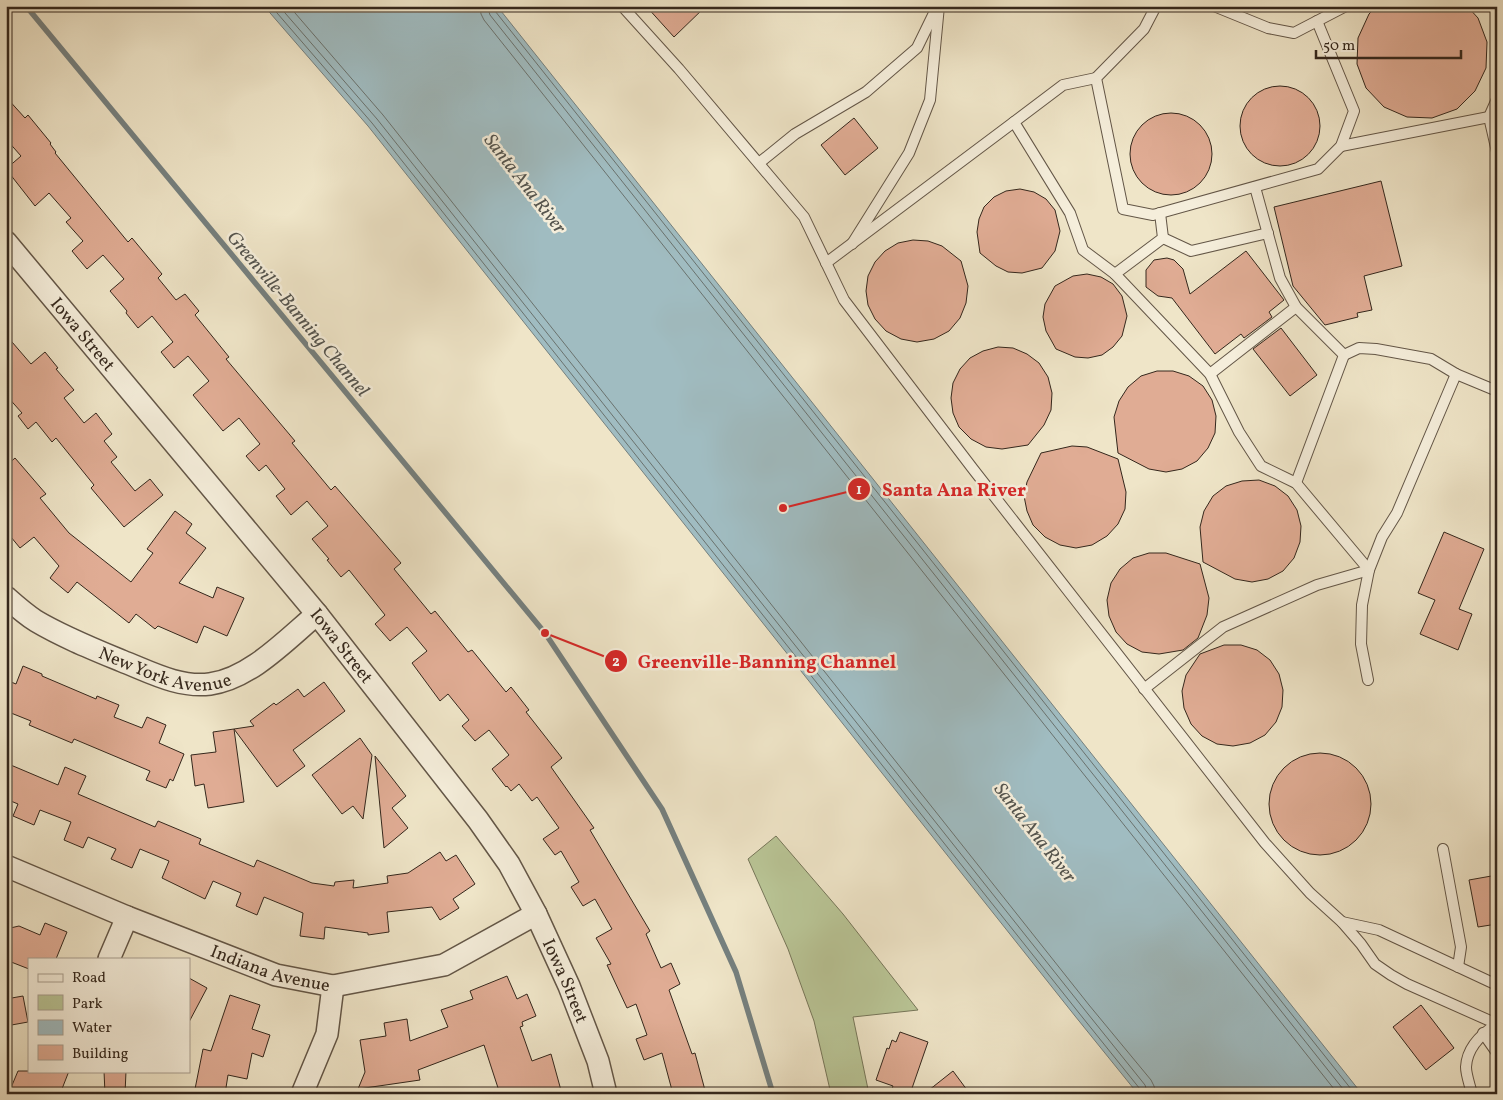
<svg xmlns="http://www.w3.org/2000/svg" width="1503" height="1100" font-family="Vollkorn,serif">
<style>
.green{fill:#b9c596;stroke:#767659}
.water{fill:#a0bcc1;stroke:#75807f}
.lines{fill:none;stroke-linecap:round;stroke-linejoin:round}
.shore{stroke:#6a726e;stroke-width:1}
.stream{stroke:#75807f;stroke-width:5.5}
.building{fill:#e0ac94;stroke:#34271c}
.service-casing{stroke:#635647;stroke-width:12}
.minor-casing{stroke:#635647;stroke-width:24}
.service{stroke:#f5eedb;stroke-width:10}
.minor{stroke:#f5eedb;stroke-width:21}
.labels{text-anchor:middle;stroke-width:5;stroke-linejoin:round;paint-order:stroke}
.street-label{font-size:18px;fill:#34271c;stroke:#f5eedb}
.water-label{font-size:19px;font-style:italic;fill:#54544e;stroke:#f5eedb}
.leader{fill:none;stroke:#d62828;stroke-width:2}
.callout-dot{fill:#d62828;stroke:#f5eedb;stroke-width:2}
.mark-label{font-size:15px;text-anchor:middle;font-weight:bold;fill:#fff}
.callout-label{font-size:19px;text-anchor:middle;font-weight:bold;fill:#d62828;stroke:#f5eedb;stroke-width:5;stroke-linejoin:round;paint-order:stroke}
</style>
<rect width="100%" height="100%" fill="#efe5c8"/>
<filter id="stains"><feTurbulence type="fractalNoise" baseFrequency=".004" numOctaves="4"/><feColorMatrix values="0 0 0 0 .2 0 0 0 0 .09 0 0 0 0 .02 0 0 0 .5 -.17"/></filter>
<radialGradient id="worn" r=".72"><stop offset=".6" stop-color="#630" stop-opacity="0"/><stop offset="1" stop-color="#630" stop-opacity=".3"/></radialGradient>
<path class="green" d="M776 836 843 914 918 1010 853 1017 869 1094H831L814 1021 788 949 748 859Z"/>
<path class="water" d="M264 6H497L1362 1094H1138L1075 1016 368 126Z"/>
<g class="lines">
<g class="shore">
<path d="M271 6 372 123 1079 1013 1140 1089 1142 1094"/>
<path d="M279 6 377 119 1084 1009 1145 1085 1148 1094"/>
<path d="M289 6 383 115 1089 1005 1151 1080 1154 1086 1156 1094"/>
<path d="M480 6 481 14 484 20 1338 1094"/>
<path d="M487 6 490 15 1347 1094"/>
<path d="M494 6 495 11 1355 1094"/>
</g>
<path class="stream" d="M26 6 545 633 662 809 736 972 773 1094"/>
</g>
<g class="building">
<path d="M646 6H706L674 37Z"/>
<path d="M1377 6H1467L1478 18 1487 42 1486 68 1475 91 1457 109 1432 118 1407 117 1384 107 1366 88 1357 64 1358 38 1369 14Z"/>
<circle cx="1280" cy="126" r="40"/>
<path d="M6 97 25 118 28 115 51 143 50 144 56 152 55 153 128 242 132 238 162 274 158 278 176 300 185 294 199 311 195 315 229 357 226 359 295 441 292 443 331 490 335 486 401 563 394 569 431 614 435 611 468 652 472 650 506 692 511 687 529 710 526 712 562 758 551 767 594 828 590 830 650 931 646 934 661 968 671 963 680 984 669 990 692 1054 695 1053 706 1094H673L662 1053 644 1060 636 1039 647 1035 636 1004 627 1008 607 965 611 964 596 938 612 929 595 899 583 906 571 887 579 882 561 851 555 855 543 839 559 828 537 797 532 801 519 784 511 791 507 786 506 787 492 769 509 755 489 730 475 741 462 726 469 720 448 694 440 701 412 663 427 651 407 627 390 641 375 624 385 615 349 570 341 577 327 560 329 559 312 539 328 526 307 501 291 515 276 496 285 489 266 465 259 471 246 456 260 444 239 418 223 431 193 395 209 381 188 356 174 368 161 352 173 342 152 316 138 328 126 313 127 311 110 291 124 279 103 255 87 269 72 251 83 241 66 222 71 218 49 193 35 206 6 169 21 156 6 139Z"/>
<circle cx="1171" cy="154" r="41"/>
<path d="M854 118 878 148 845 175 821 145Z"/>
<path d="M1381 181 1402 266 1364 276 1372 310 1357 313 1358 317 1325 325 1293 286 1274 207Z"/>
<path d="M1020 189 1034 192 1046 199 1055 210 1060 231 1055 251 1042 268 1022 273 1008 272 996 266 980 253 977 232 979 219 984 207 994 197 1006 191Z"/>
<path d="M913 240 928 241 942 246 961 261 968 286 966 303 960 318 949 331 934 339 917 342 901 339 886 331 875 319 868 305 866 291 868 276 875 262 885 251 898 243Z"/>
<path d="M1246 251 1284 300 1269 312 1272 317 1244 338 1241 334 1215 354 1172 298 1158 296 1146 287V270L1154 260 1167 258 1174 260 1183 269 1190 294Z"/>
<path d="M1087 274 1101 277 1113 284 1122 296 1127 316 1122 336 1113 347 1102 355 1088 358 1075 357 1056 349 1046 331 1043 317 1045 304 1055 286 1073 276Z"/>
<path d="M1281 328 1317 375 1290 396 1253 349Z"/>
<path d="M6 335 31 364 45 352 58 368 56 369 74 390 64 398 84 423 96 413 112 434 104 441 117 457 111 462 135 491 150 479 163 495 124 527 91 488 94 485 56 438 52 442 36 422 28 429 18 416 22 413 6 395Z"/>
<path d="M998 347 1013 348 1027 354 1039 363 1048 377 1052 393 1051 410 1044 425 1028 445 1002 449 986 447 971 439 959 427 953 413 951 398 953 383 960 369 970 358 983 351Z"/>
<path d="M1157 371H1173L1189 376 1203 386 1212 400 1216 416 1215 433 1208 448 1197 461 1182 469 1166 472 1149 469 1118 453 1114 417 1119 401 1128 387 1141 376Z"/>
<path d="M1072 446 1087 447 1118 459 1126 492 1125 509 1118 524 1107 536 1092 545 1076 548 1060 545 1045 537 1033 525 1027 511 1024 496 1027 482 1041 453Z"/>
<path d="M15 458 46 494 40 498 69 533 131 582 153 553 147 549 175 511 192 524 186 533 206 548 179 583 213 598 217 587 244 598 227 636 204 626 197 643 158 626 155 629 136 614 129 623 77 582 68 593 50 578 59 566 34 537 20 548 6 531V466Z"/>
<path d="M1259 480 1275 486 1288 496 1297 510 1301 526 1300 542 1294 558 1283 571 1268 579 1252 582 1235 579 1203 562 1200 527 1204 511 1213 496 1226 486 1242 481Z"/>
<path d="M1444 532 1484 549 1459 609 1472 614 1458 650 1420 634 1435 600 1418 593Z"/>
<path d="M1149 553H1166L1200 564 1209 598 1207 615 1198 638 1183 650 1159 654 1142 652 1127 644 1116 632 1109 616 1107 600 1111 583 1120 569 1133 558Z"/>
<path d="M1224 645H1241L1257 650 1270 660 1279 674 1283 690 1282 707 1276 722 1265 735 1250 743 1233 746 1217 744 1202 736 1191 724 1184 708 1182 691 1186 675 1200 654Z"/>
<path d="M23 666 42 674V676L96 699 97 696 119 705 114 717 142 728 147 717 166 725 159 743 184 754 173 781 170 779 166 788 146 780 150 771 74 739 72 743 29 725 31 721 6 711V680L16 684Z"/>
<path d="M324 682 345 711 293 750 305 766 277 787 234 729 254 726 250 721 274 703 276 705 298 689 304 697Z"/>
<path d="M234 729 244 802 208 808 204 784 195 786 191 755 216 752 213 732Z"/>
<path d="M360 738 372 755 363 819 353 806 342 814 312 775Z"/>
<circle cx="1320" cy="804" r="51"/>
<path d="M375 756 406 796 392 808 408 828 384 848Z"/>
<path d="M6 763 58 785 65 767 86 776 78 794 155 827 158 821 201 839 199 844 254 867 257 860 312 883 334 886 335 882 354 880 353 888 388 883 387 876 408 873 440 852 446 861 456 855 475 884 453 899 459 908 440 920 432 907 387 912 389 932 368 935V933L325 927 324 939 300 936 303 913 264 897 257 915 236 906 241 893 213 881 205 899 162 878 169 861 140 849 132 868 111 859 116 849 88 837 83 848 64 840 71 822 40 810 34 825 13 816 18 804 6 799Z"/>
<path d="M1497 875V924L1478 927 1469 880Z"/>
<path d="M45 923 67 932 56 959H29V969L6 960V929L19 926 40 935Z"/>
<path d="M507 976 517 999 527 994 536 1016 522 1022 523 1026 520 1027 532 1061 551 1054 562 1094H500L484 1045 418 1070 420 1080 358 1089 365 1072 360 1040 386 1036 384 1023 407 1019 410 1041 448 1027 441 1010 473 999 470 991Z"/>
<path d="M189 978 207 988 189 1022Z"/>
<path d="M230 995 260 1005 252 1029 270 1035 263 1057 252 1053 247 1079 228 1075 225 1094H194L203 1049 211 1051Z"/>
<path d="M23 996 28 1022 6 1026V999Z"/>
<path d="M1421 1005 1454 1048 1426 1070 1393 1027Z"/>
<path d="M900 1032 928 1042 910 1094H890L893 1086 876 1080 887 1048 889 1049 892 1040 896 1042Z"/>
<path d="M18 1071H69L60 1094H19L10 1090Z"/>
<path d="M104 1071H126L125 1094H105Z"/>
<path d="M953 1071 970 1094H924Z"/>
</g>
<g class="lines">
<defs>
<g id="service">
<path d="M622 6 679 69 804 217 844 300 973 469 1265 843 1310 893 1342 922 1361 944 1375 964 1391 975 1407 984 1497 1024"/>
<path d="M1156 6 1144 29 1096 78 1123 209 1153 215 1318 169 1341 146 1354 111 1317 21"/>
<path d="M1214 6 1268 28 1294 33 1346 6"/>
<path d="M1096 78 1063 85 1014 122 1070 213 1083 250 1115 274"/>
<path d="M1497 99 1489 117 1497 152"/>
<path d="M1341 146 1489 117"/>
<path d="M759 163 795 134 866 92 917 48 937 7"/>
<path d="M1255 187 1280 278 1296 307 1344 355 1359 348 1376 349 1431 359 1456 374"/>
<path d="M1163 238 1191 251 1268 233"/>
<path d="M852 244 909 153 930 100 939 6"/>
<path d="M826 263 1014 122"/>
<path d="M1210 374 1296 307"/>
<path d="M1296 483 1344 355"/>
<path d="M1368 680 1361 644 1362 605 1369 570 1382 537 1397 513 1456 374 1497 391"/>
<path d="M1144 689 1223 627 1317 585 1369 570 1296 483 1261 466 1239 432 1210 374 1115 274 1163 238 1160 213"/>
<path d="M1443 849 1461 947 1458 967"/>
<path d="M1342 922 1379 930 1497 985"/>
<path d="M1483 1033 1497 1053"/>
<path d="M1472 1094C1470 1085 1466 1075 1466 1067 1467 1047 1481 1034 1497 1024"/>
</g>
<g id="minor">
<path id="s1" d="M6 242 317 614 478 820 509 864 536 914 569 986 598 1061 606 1094"/>
<path id="s2" d="M6 597C15 605 25 614 36 621 63 637 93 649 122 661 150 672 179 688 210 684 250 679 287 639 317 614"/>
<path id="s3" d="M6 866 127 917 276 975 333 986 444 965 536 914"/>
<path d="M109 959 127 917"/>
<path d="M302 1094 327 1034 333 986"/>
</g>
</defs>
<use href="#service" class="service-casing"/>
<use href="#minor" class="minor-casing"/>
<use href="#service" class="service"/>
<use href="#minor" class="minor"/>
</g>
<g class="labels">
<g class="street-label">
<text dy="6" stroke="none"><textPath href="#s1" startOffset="120">Iowa Street</textPath></text>
<text dy="6" stroke="none"><textPath href="#s1" startOffset="525">Iowa Street</textPath></text>
<text dy="6" stroke="none"><textPath href="#s2" startOffset="178">New York Avenue</textPath></text>
<text dy="6" stroke="none"><textPath href="#s3" startOffset="284">Indiana Avenue</textPath></text>
<text dy="6" stroke="none"><textPath href="#s1" startOffset="930">Iowa Street</textPath></text>
</g>
<g class="water-label">
<text transform="translate(526 183) rotate(52)" y="7">Santa Ana River</text>
<text transform="translate(299 313) rotate(50)" y="7">Greenville-Banning Channel</text>
<text transform="translate(1036 832) rotate(52)" y="7">Santa Ana River</text>
</g>
</g>
<path class="leader" d="M783 508L859 489M545 633L616 661"/>
<g class="callout-dot">
<circle cx="783" cy="508" r="5"/>
<circle cx="545" cy="633" r="5"/>
<circle cx="859" cy="489" r="12"/>
<circle cx="616" cy="661" r="12"/>
</g>
<g class="mark-label">
<text x="859" y="494">1</text>
<text x="616" y="666">2</text>
</g>
<g class="callout-label">
<text x="954" y="496">Santa Ana River</text>
<text x="767" y="668">Greenville-Banning Channel</text>
</g>
<rect width="1503" height="1100" fill="none" stroke="#efe5c8" stroke-width="25"/>
<rect x="8" y="8" width="1488" height="1085" fill="none" stroke="#34271c" stroke-width="2.5"/>
<rect x="12" y="12" width="1478" height="1075" fill="none" stroke="#34271c"/>
<rect x="28" y="958" width="162" height="115" fill="#f5eedb" stroke="#a89e8f"/>
<rect x="38" y="974" width="25" height="8" fill="#f5eedb" stroke="#a89e8f"/>
<text x="72" y="982" font-size="15" fill="#34271c">Road</text>
<rect x="38" y="995" width="25" height="15" fill="#b9c596" stroke="#a89e8f"/>
<text x="72" y="1008" font-size="15" fill="#34271c">Park</text>
<rect x="38" y="1020" width="25" height="15" fill="#a0bcc1" stroke="#a89e8f"/>
<text x="72" y="1032" font-size="15" fill="#34271c">Water</text>
<rect x="38" y="1045" width="25" height="15" fill="#e0ac94" stroke="#a89e8f"/>
<text x="72" y="1058" font-size="15" fill="#34271c">Building</text>
<path d="M1316 50v8h145v-8" fill="none" stroke="#34271c" stroke-width="2.5"/>
<text x="1323" y="50" font-size="15" fill="#34271c" stroke="#f5eedb" stroke-width="4" paint-order="stroke">50 m</text>
<rect width="100%" height="100%" filter="url(#stains)"/>
<rect width="100%" height="100%" fill="url(#worn)"/>
</svg>
